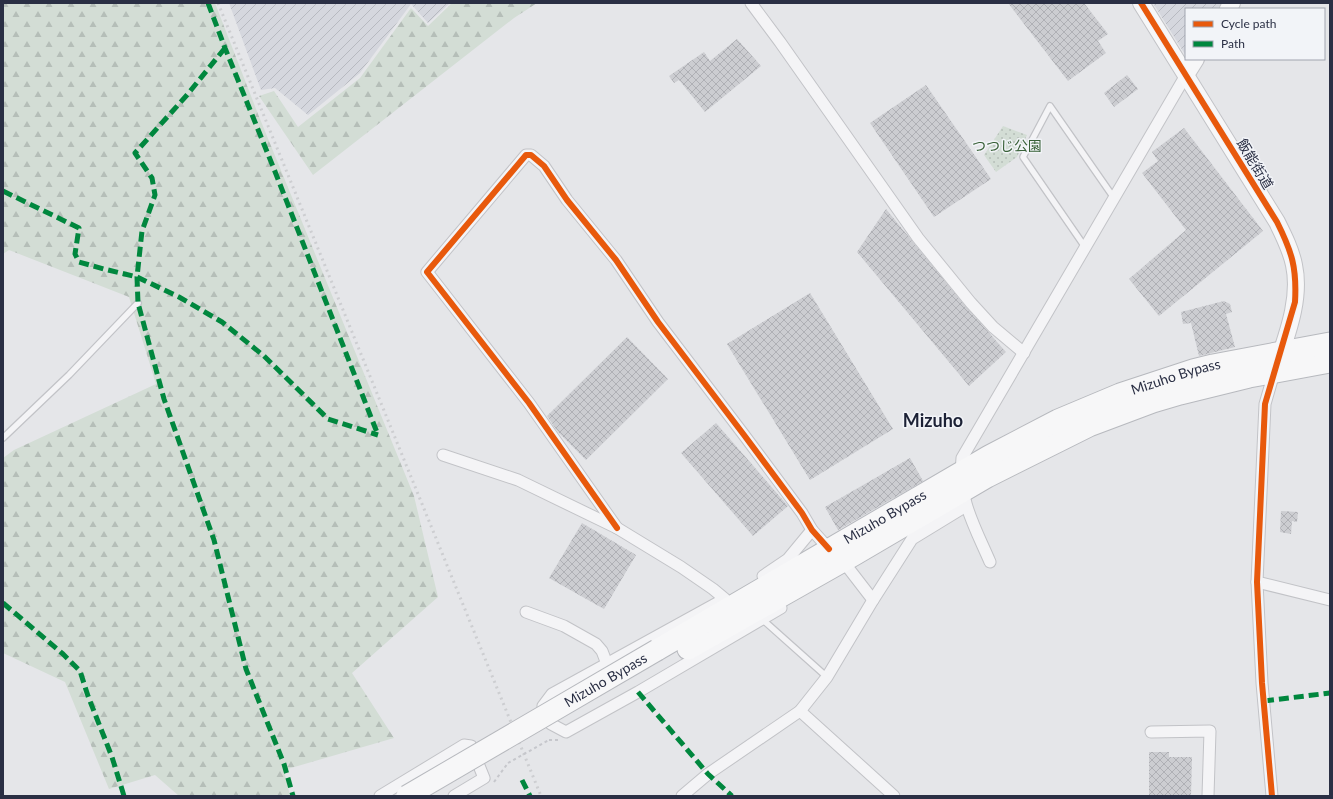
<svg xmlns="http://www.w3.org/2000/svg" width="1333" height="799" font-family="Lato,'Noto Sans JP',sans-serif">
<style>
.industrial{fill:url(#industrial-furrows)}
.forest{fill:url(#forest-firs)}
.park{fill:url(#park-dots)}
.building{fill:url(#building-cross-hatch)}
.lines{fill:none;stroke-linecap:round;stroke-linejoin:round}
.lane-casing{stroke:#c2c3c7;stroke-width:8}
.street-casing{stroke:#c2c3c7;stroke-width:13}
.secondary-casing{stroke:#c2c3c7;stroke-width:18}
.highway-casing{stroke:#b7b9be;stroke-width:23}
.path{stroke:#c6c7cc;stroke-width:2;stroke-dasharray:3 3;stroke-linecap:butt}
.lane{stroke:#f4f4f6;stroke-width:5.5}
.street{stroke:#f4f4f6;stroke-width:11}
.secondary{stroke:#f7f7f8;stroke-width:16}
.highway{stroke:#f7f7f8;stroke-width:21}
.rail{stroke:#cdced1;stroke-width:3;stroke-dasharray:2 4;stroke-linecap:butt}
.highway-bridge-casing{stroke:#b7b9be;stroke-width:23;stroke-linecap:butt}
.path-bridge{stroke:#c6c7cc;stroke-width:2;stroke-dasharray:3 3;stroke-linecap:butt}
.highway-bridge{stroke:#f7f7f8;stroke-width:21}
.quiet{stroke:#00873e;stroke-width:5;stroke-dasharray:10 5;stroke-linecap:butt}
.cycleway-casing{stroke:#f2f4f8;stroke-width:8}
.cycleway{stroke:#e8590c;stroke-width:6}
.labels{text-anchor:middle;stroke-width:3;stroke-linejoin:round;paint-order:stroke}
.park-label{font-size:14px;fill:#386037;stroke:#f2f4f8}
.street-label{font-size:14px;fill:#2a2f44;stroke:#f2f4f8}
.district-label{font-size:18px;font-weight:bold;fill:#1c2135;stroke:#f2f4f8}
</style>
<defs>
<pattern id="industrial-furrows" width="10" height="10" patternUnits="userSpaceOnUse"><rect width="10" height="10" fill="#d5d7de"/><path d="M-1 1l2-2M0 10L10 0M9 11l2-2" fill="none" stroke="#b7b9c0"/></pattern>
<pattern id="forest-firs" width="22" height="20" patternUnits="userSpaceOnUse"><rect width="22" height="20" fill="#d3ddd5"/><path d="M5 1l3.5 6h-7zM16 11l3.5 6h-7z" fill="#b5beb8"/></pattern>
<pattern id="park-dots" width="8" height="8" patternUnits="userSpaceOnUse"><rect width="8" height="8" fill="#d3ddd5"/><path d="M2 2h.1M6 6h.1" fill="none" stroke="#b5beb8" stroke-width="1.8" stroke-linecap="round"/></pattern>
<pattern id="building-cross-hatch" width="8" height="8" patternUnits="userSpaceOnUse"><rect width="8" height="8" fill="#cccdd1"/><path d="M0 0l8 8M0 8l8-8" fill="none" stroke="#afb0b5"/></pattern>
</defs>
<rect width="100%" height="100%" fill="#e5e6e9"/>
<g class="industrial">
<path d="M229 3H450L428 23 411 4 360 73 308 115 275 88 261 90Z"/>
<path d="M1153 3H1226L1222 9H1186V56Z"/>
</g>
<g class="forest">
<path d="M3 3H215L258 114 414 496 438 597 352 673 394 738 284 770 290 796H179L155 775 109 789 65 682 3 653V458L14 450 156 384 129 297 9 250 3 254Z"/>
<path d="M452 3H537L514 18 313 175 259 96 274 91 298 127 360 78 411 8 428 26Z"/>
</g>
<path class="park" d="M1003 126 1027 135 1017 157 996 172 984 155Z"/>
<g class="building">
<path d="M1008 3H1084L1108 34 1098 41 1106 53 1068 81Z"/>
<path d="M737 39 761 66 705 112 679 80 674 83 669 76 704 52 710 61Z"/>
<path d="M1127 75 1138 89 1114 107 1104 93Z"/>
<path d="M926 85 991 179 934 217 870 123Z"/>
<path d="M1184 128 1263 231 1159 316 1129 279 1186 230 1142 173 1158 161 1152 152Z"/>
<path d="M886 209 966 307 1006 352 969 386 857 252Z"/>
<path d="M810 293 893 429 810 480 727 344Z"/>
<path d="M1224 301 1230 304 1232 312 1226 314 1235 347 1199 356 1191 323 1183 324 1181 312Z"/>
<path d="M627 337 668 379 586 460 558 432 547 416Z"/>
<path d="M716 423 788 506 753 536 681 453Z"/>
<path d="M910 458 923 481 838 530 825 507Z"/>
<path d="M1281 511 1298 512 1297 522 1292 521 1291 534 1280 532Z"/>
<path d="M582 523 636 555 604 609 549 578Z"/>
<path d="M1149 752H1169V757H1192L1191 796H1149Z"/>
</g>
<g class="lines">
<defs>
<g id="lane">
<path d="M1085 247 1023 157 1050 106 1114 198"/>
<path d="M3 438 69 375 138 303"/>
<path d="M762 619 827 677"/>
</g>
<g id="street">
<path d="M751 3 780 42 918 238 971 303 993 327 1024 353"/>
<path d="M443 455 518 480 617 528 681 567 713 589 725 599"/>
<path d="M617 528 529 403 427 272 526 155H531L544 166 567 200 616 260 658 322 744 435 802 513 812 530 829 549"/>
<path d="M990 562C974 525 958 499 962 458L1186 75"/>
<path d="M846 565 873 600"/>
<path d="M763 576 788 559 812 530"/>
<path d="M1257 582 1330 600"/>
<path d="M719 602 552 694 543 706 551 724 566 732 638 692 781 608"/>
<path d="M526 612 564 626 596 644 602 651 607 664"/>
<path d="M800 711 894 796"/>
<path d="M1151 732 1210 731 1208 796"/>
<path d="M380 796 464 745 471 746 484 778 454 796"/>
<path d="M682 796 708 774 800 711 827 677 873 600 912 539 966 506"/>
<path d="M1272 796 1262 683 1257 582 1265 404 1274 373"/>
</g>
<g id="secondary">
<path d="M1141 3 1277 222C1284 236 1291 250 1294 265 1301 297 1288 332 1278 362"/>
<path d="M1228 9 1232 3"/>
<path d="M1186 75 1196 59"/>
</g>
<g id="highway">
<path d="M688 649 854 555 987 477 1089 426 1153 402 1180 394 1249 377 1330 362"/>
<path id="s1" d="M657 650 989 456 1058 420 1120 394 1193 370 1213 365 1330 343"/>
</g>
</defs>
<use href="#lane" class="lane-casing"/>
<use href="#street" class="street-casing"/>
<use href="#secondary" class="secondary-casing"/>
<use href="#highway" class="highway-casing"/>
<g class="path">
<path d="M549 740H558"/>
<path d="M494 782 508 763"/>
</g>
<use href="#lane" class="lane"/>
<use href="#street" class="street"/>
<use href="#secondary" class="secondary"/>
<use href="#highway" class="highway"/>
<path class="rail" d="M218 3 541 796"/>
<defs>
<g id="highway-bridge">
<path id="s2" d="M407 796 657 650"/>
</g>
</defs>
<use href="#highway-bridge" class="highway-bridge-casing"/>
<path class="path-bridge" d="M508 763 549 740"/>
<use href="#highway-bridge" class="highway-bridge"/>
<g class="quiet">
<path d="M208 3 225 48 274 169 378 435"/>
<path d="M225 48 187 95 135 153 152 178 155 195 142 231 137 277 138 303 164 399 214 540 246 669 284 764 293 796"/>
<path d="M3 191 79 228 75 254 79 262 104 269 137 277 179 297 222 322 264 356 328 419 378 435"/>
<path d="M3 603 63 654 80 671 88 696 112 757 124 796"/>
<path d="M638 692 708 774 732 796"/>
<path d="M1264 701 1330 693"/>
<path d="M522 780 530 796"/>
</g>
<defs>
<g id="cycleway">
<path d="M1141 3 1277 222C1292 252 1297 268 1295 302L1265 404 1257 582 1262 683 1272 796"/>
<path d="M617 528 529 403 427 272 526 155H531L544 166 567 200 616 260 658 322 744 435 802 513 812 530 829 549"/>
</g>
</defs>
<use href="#cycleway" class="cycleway-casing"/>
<use href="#cycleway" class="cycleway"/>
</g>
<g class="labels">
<g class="park-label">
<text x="1007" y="151">つつじ公園</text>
</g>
<g class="street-label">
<text transform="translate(1255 164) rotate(59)" y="5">飯能街道</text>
<text dy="5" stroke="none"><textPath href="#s1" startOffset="588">Mizuho Bypass</textPath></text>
<text dy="5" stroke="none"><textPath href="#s1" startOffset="264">Mizuho Bypass</textPath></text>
<text dy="5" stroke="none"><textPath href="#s2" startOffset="230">Mizuho Bypass</textPath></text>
</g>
<g class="district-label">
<text x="933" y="427">Mizuho</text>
</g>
</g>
<rect width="1333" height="799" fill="none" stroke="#2a2f44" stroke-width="8"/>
<rect x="1185" y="8" width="140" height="52" fill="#f2f4f8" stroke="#a2a5b0"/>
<rect x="1193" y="21" width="20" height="6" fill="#e8590c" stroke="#a2a5b0"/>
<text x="1221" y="28" font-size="12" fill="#2a2f44">Cycle path</text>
<rect x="1193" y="41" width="20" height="6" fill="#00873e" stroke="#a2a5b0"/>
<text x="1221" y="48" font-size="12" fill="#2a2f44">Path</text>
</svg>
